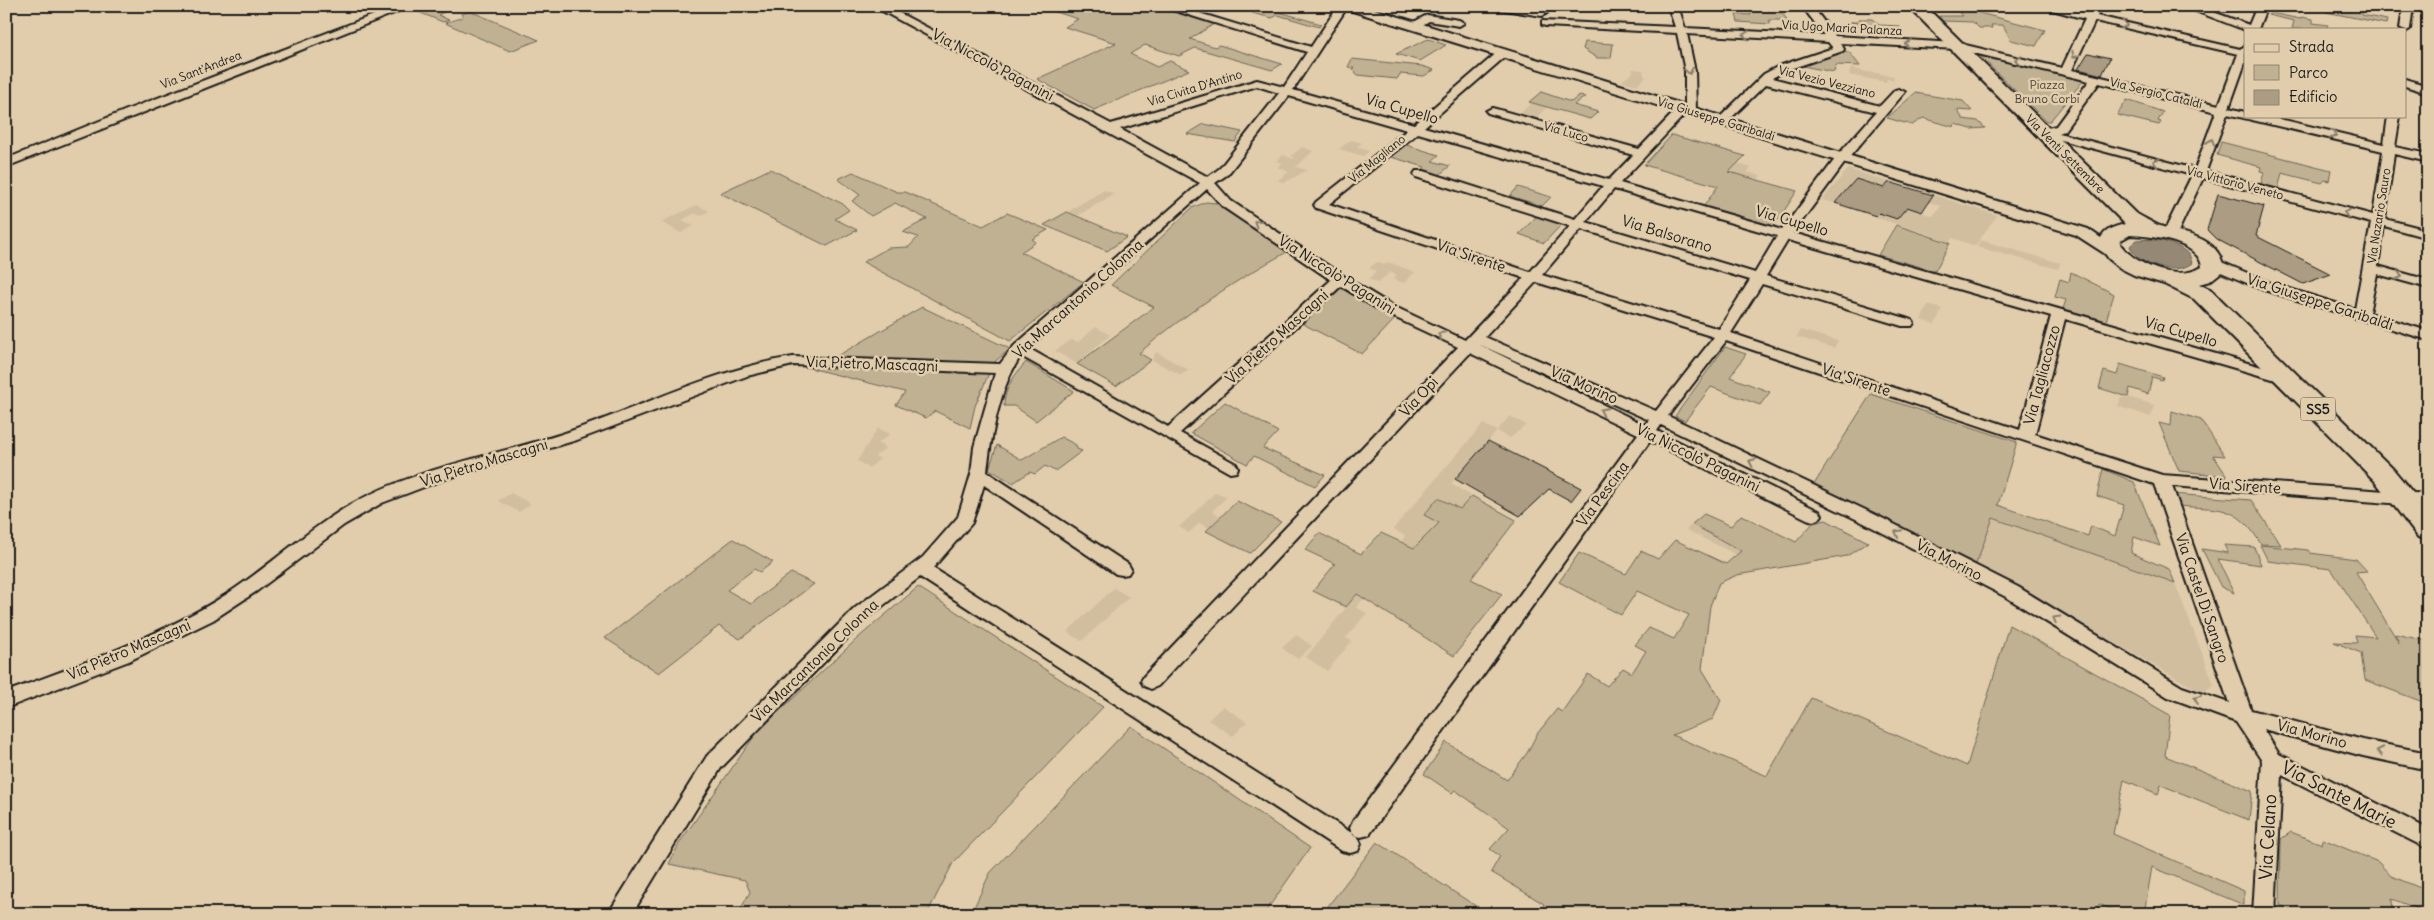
<svg xmlns="http://www.w3.org/2000/svg" width="2434" height="920" font-family="Delius,sans-serif">
<style>
.built{fill:#d1be9f}
.green{fill:#c0b193;stroke:#6e6658}
.water{fill:#958974;stroke:#655d51}
.building{fill:#ab9c83;stroke:#1c1c1c}
.lines{fill:none;stroke-linecap:round;stroke-linejoin:round}
.minor-casing{stroke:#1c1c1c;stroke-width:4}
.tertiary-casing{stroke:#1c1c1c;stroke-width:4}
.primary-casing{stroke:#1c1c1c;stroke-width:4}
.minor{fill:#e1cdab;fill-rule:evenodd}
.tertiary{fill:#e1cdab;fill-rule:evenodd}
.primary{fill:#e1cdab;fill-rule:evenodd}
.oneway{stroke:#887d6b}
.labels{text-anchor:middle;stroke-width:5;stroke-linejoin:round;paint-order:stroke}
.far-street-label{font-size:12px;fill:#1c1c1c;stroke:#e1cdab}
.far-park-label{font-size:12px;fill:#45413a;stroke:#e1cdab}
.shield{fill:#e1cdab;stroke:#575147;stroke-width:1}
.shield-label{font-size:14px;font-weight:bold;fill:#1c1c1c}
.street-label{font-size:15px;fill:#1c1c1c;stroke:#e1cdab}
.near-street-label{font-size:18px;fill:#1c1c1c;stroke:#e1cdab}
</style>
<rect width="100%" height="100%" fill="#e1cdab"/>
<filter id="ink" filterUnits="userSpaceOnUse"><feTurbulence type="fractalNoise" baseFrequency=".02" numOctaves="2"/><feDisplacementMap in="SourceGraphic" scale="10" xChannelSelector="R" yChannelSelector="G"/><feConvolveMatrix kernelMatrix="1 2 1 2 8 2 1 2 1" color-interpolation-filters="sRGB"/></filter>
<g filter="url(#ink)">
<g class="built">
<path d="M1851 68 1863 71 1894 76 1893 80 1887 79 1886 82 1849 75Z"/>
<path d="M1632 69 1643 70 1644 76 1646 77 1637 85 1622 81 1633 72Z"/>
<path d="M1531 103 1547 107 1534 120 1519 115Z"/>
<path d="M1351 140 1362 143 1357 147 1369 151 1363 156 1339 149Z"/>
<path d="M1302 147 1313 151 1296 167 1307 170 1284 183 1278 180 1289 172 1277 167 1283 163 1276 161 1283 155 1293 159 1295 157 1291 156Z"/>
<path d="M1737 163 1751 168 1747 172 1761 176 1757 181 1729 172Z"/>
<path d="M1848 169 1889 182 1884 188 1856 180 1835 203 1822 200Z"/>
<path d="M1104 190 1114 194 1077 216 1067 212Z"/>
<path d="M1933 195 1997 215 1975 246 1952 238 1950 242 1875 217 1879 213 1897 219 1902 213 1882 199 1933 216 1941 206 1929 202Z"/>
<path d="M697 205 709 211 700 216 695 213 682 220 694 226 681 233 661 222Z"/>
<path d="M1980 240 2060 263 2058 269 1977 247Z"/>
<path d="M1377 262 1384 265 1388 262 1415 272 1404 283 1393 279 1397 275 1390 272 1378 283 1368 279 1376 271 1369 268Z"/>
<path d="M1928 305 1942 309 1935 324 1921 320Z"/>
<path d="M1096 327 1110 335 1077 364 1055 351 1071 340 1078 342Z"/>
<path d="M1801 330 1838 341 1834 348 1797 337Z"/>
<path d="M1156 352 1189 370 1181 375 1152 360Z"/>
<path d="M2128 397 2154 405 2151 417 2118 406 2121 398Z"/>
<path d="M1510 416 1526 425 1510 438 1497 431 1451 484 1472 496 1460 509 1440 523 1414 548 1401 542 1405 536 1393 529 1483 424 1497 431Z"/>
<path d="M878 428 890 434 878 443 886 448 875 456 880 459 869 468 857 461Z"/>
<path d="M1216 492 1227 497 1212 511 1221 517 1209 528 1199 523 1189 533 1179 527Z"/>
<path d="M511 493 531 504 519 512 498 501Z"/>
<path d="M1993 518 2175 583 2214 684 2203 693 1976 564Z"/>
<path d="M1692 524 1742 551 1737 555 1686 530Z"/>
<path d="M1114 588 1129 597 1082 641 1067 632Z"/>
<path d="M1357 594 1364 599 1356 607 1367 613 1346 638 1352 641 1327 671 1306 657Z"/>
<path d="M1296 635 1312 646 1298 659 1282 648Z"/>
<path d="M1223 706 1247 722 1233 736 1208 720Z"/>
</g>
<g class="green">
<path d="M419 6H439L448 10 438 15 449 20 443 22 411 9Z"/>
<path d="M1037 6H1156L1214 24 1190 39 1215 47 1219 45 1282 64 1272 70 1195 48 1179 56 1145 45 1130 54 1157 67 1170 61 1189 70 1094 110 1037 79 1116 43 1065 27 1078 19Z"/>
<path d="M1747 6H1777L1787 20H1769L1770 24 1738 22 1736 14 1751 15Z"/>
<path d="M1941 6H1982V10L1967 7 1964 9 2045 30 2036 46 2011 40 2003 25H1991L1992 28H1979L1973 22 1943 21 1939 16H1962L1954 7Z"/>
<path d="M2326 6H2362V15L2387 20 2386 24 2326 12Z"/>
<path d="M1262 7 1321 24 1319 27 1278 15 1272 18 1252 13Z"/>
<path d="M470 11 539 40 510 51 445 23 463 17 461 14Z"/>
<path d="M2271 13 2300 19 2301 17 2313 19V23L2328 25 2326 29H2292L2294 21 2268 15Z"/>
<path d="M1859 19H1872L1879 25 1899 26 1902 31 1861 28 1858 24 1849 22H1862Z"/>
<path d="M1428 39 1446 45 1420 61 1396 54Z"/>
<path d="M1585 42 1613 44 1611 58H1597L1583 49Z"/>
<path d="M1839 51 1849 52 1860 66 1836 65 1834 72 1797 65Z"/>
<path d="M1982 55 2083 81 2050 121H2046L1980 56Z"/>
<path d="M1352 59 1422 66 1434 70 1424 76 1400 74 1397 79 1358 75 1353 70 1354 68 1348 67Z"/>
<path d="M1541 92 1571 102 1579 96 1585 97 1574 105 1598 112 1590 119 1529 102Z"/>
<path d="M1915 93 1963 101 1972 111 1957 110 1963 119 1978 121 1985 128 1971 129 1955 124 1954 127 1923 118 1912 125 1887 118Z"/>
<path d="M2127 100 2163 112 2158 121 2161 122 2159 125 2117 115Z"/>
<path d="M1204 124 1242 132 1235 142 1187 134Z"/>
<path d="M1672 135 1745 156 1729 172 1797 191 1774 226 1704 206 1718 186 1644 165Z"/>
<path d="M2221 142 2331 170 2329 181 2325 180 2322 183 2282 173 2278 189 2261 184 2264 172 2260 171 2261 167 2217 155Z"/>
<path d="M1406 145 1439 155 1432 161 1450 166 1438 176 1421 171 1425 167 1391 157Z"/>
<path d="M770 169 843 204 849 210 835 219 857 230 827 246 720 193Z"/>
<path d="M853 172 897 192H905L983 226 1007 213 1048 230 1032 239 1036 242 1021 252 1084 282 1010 341 863 262 888 248 909 247 918 237 903 232 927 219 895 203 871 216 852 201 860 195 838 179Z"/>
<path d="M1518 187 1551 197 1542 206 1510 196Z"/>
<path d="M1206 202 1217 203 1287 252C1234 281 1185 314 1139 353L1151 360 1116 386 1077 364 1154 307 1111 285 1192 208Z"/>
<path d="M1067 212 1127 237 1107 251 1044 225Z"/>
<path d="M1538 215 1563 223 1544 243 1519 234Z"/>
<path d="M1896 225 1950 243 1935 271 1878 255Z"/>
<path d="M2071 272 2114 294 2106 321 2063 309 2066 300 2055 297 2060 279 2069 282Z"/>
<path d="M1341 288 1367 305 1395 319 1362 354 1303 324Z"/>
<path d="M922 307 1010 349 992 364 832 359Z"/>
<path d="M1725 347 1746 354 1730 377 1770 392 1760 405 1711 387 1685 421 1675 416Z"/>
<path d="M1026 362 1074 391 1036 421 1014 406H1004C1004 389 1015 374 1026 362Z"/>
<path d="M809 363C868 370 929 367 989 373L975 406 970 428 935 411 926 418 896 405 905 392 794 364Z"/>
<path d="M2120 364 2163 377 2162 380 2152 377 2148 394 2130 388 2128 397 2099 388 2104 371 2117 375Z"/>
<path d="M1871 394 2017 442 1998 505 2088 536 2091 526 2115 536 2124 505 2097 496 2103 469 2134 482 2160 546 2134 537 2131 553 2169 569 2175 583 1993 518 1976 564 1813 486Z"/>
<path d="M1225 402 1278 432 1263 448 1325 475 1315 486 1254 456 1247 464 1191 433Z"/>
<path d="M2172 411 2201 420 2225 456 2213 455 2227 476 2179 471 2159 423 2171 426Z"/>
<path d="M1061 437 1076 445 1077 449 1082 451 1055 471 1045 466 1035 474 1030 472 1013 483 989 469 997 445 1022 460Z"/>
<path d="M2172 494 2251 500 2281 545 2261 544C2236 503 2220 510 2178 506Z"/>
<path d="M1472 496 1516 520 1471 579 1502 594 1454 656 1357 594 1346 607 1313 591 1335 564 1305 550 1319 533 1361 554 1381 533 1414 548 1439 523 1424 515 1438 498 1460 509Z"/>
<path d="M1237 501 1281 522 1250 553 1206 531Z"/>
<path d="M1704 514 1731 526 1741 515 1796 542 1813 523 1826 520 1868 542 1847 556 1737 575 1719 583 1710 606 1702 669 1721 700 1713 719 1672 735 1767 776 1811 698 1967 766 2009 625 2170 715 2165 756 2252 791 2249 820 2161 785 2158 794 2124 780 2113 834 2244 891V905L2152 867 2144 914H2123L2099 904 2098 914H1541L1544 904 1491 872 1500 856 1490 849 1509 828 1455 790 1452 793 1424 774 1446 742 1507 780 1527 753 1537 734 1557 709 1562 712 1588 674 1607 686 1623 668 1632 673 1646 651 1635 645 1649 628 1674 639 1689 615 1637 591 1621 615 1559 582 1579 553 1626 574 1641 551 1658 559 1675 540 1726 564 1741 551 1692 524Z"/>
<path d="M733 539 773 562 760 572 754 569 727 590 751 604 791 573 814 584 740 639 719 626 659 673 605 638Z"/>
<path d="M2224 545 2254 547 2261 565 2218 559 2234 593 2221 587 2202 549 2228 553Z"/>
<path d="M2260 545 2308 550 2310 553 2356 559 2367 571 2356 572 2399 643 2395 634 2428 641V704L2365 680 2361 653 2334 642 2357 643 2355 635 2376 637 2331 569 2268 561Z"/>
<path d="M918 587 1103 707 953 863 927 914H738L750 892 745 880 669 864 680 842 758 731 859 637Z"/>
<path d="M1131 726 1310 848 1264 914H971L990 873Z"/>
<path d="M2291 832 2322 844 2323 839 2378 862 2391 876 2428 891V913L2392 899 2393 914H2290L2291 910 2280 905 2281 839Z"/>
<path d="M1377 842 1488 914H1322Z"/>
</g>
<path class="water" d="M2137 240C2156 238 2174 242 2189 254L2192 263C2177 276 2136 266 2130 246Z"/>
<g class="building">
<path d="M2088 53 2110 58 2102 75 2078 69Z"/>
<path d="M1856 179 1884 188 1889 182 1933 195 1922 212 1907 207 1897 219 1879 213 1876 216 1835 203Z"/>
<path d="M2218 194 2264 206 2256 236 2331 274 2303 284 2216 239 2207 230Z"/>
<path d="M1488 441 1526 460 1581 488 1571 501 1549 489 1520 516 1455 479Z"/>
</g>
<g class="lines">
<defs>
<g id="minor">
<path d="M397 6H412L6 167V159L129 109Z"/>
<path d="M873 6H886L1111 124 1257 80 1284 87 1307 52 1160 6H1176L1311 47 1338 6H1348L1293 90 1414 124 1499 51H1507V55L1424 127 1609 180 1633 155 1488 113 1486 111 1492 108 1496 109 1639 149 1679 107 1685 106V71L1677 33 1546 26 1542 25V21L1675 27 1668 6H1678L1685 28 1824 35 1802 6H1812L1835 36 1957 43 2062 68 2085 19 2038 6H2057L2088 13 2091 6H2101L2097 16 2240 49 2245 46V63L2229 108 2245 112V116H2267L2384 144 2388 116H2400L2395 147 2428 154V162L2394 154 2385 219 2428 230V238L2384 226 2378 266 2428 280V288L2377 274 2369 313 2428 331V340L2261 289 2209 267 2207 264 2214 260 2219 261 2271 283 2355 309 2371 223 2203 178 2177 234 2170 238 2165 237 2163 234 2192 175 2039 134 2037 132 2039 130 2056 126 2089 81 1957 49 1840 43 1844 49 1843 51 1787 70 1772 78 1880 106 1895 90 1899 89 1905 92 1846 161 1793 233 2293 376 2296 379 2293 382H2283L2065 319 2035 434 2162 475 2428 494V506L2172 486 2251 710 2363 740 2428 753V770L2363 756 2263 729 2279 754 2428 829V849L2282 775 2275 914H2253L2262 761 2236 722 2168 697 2006 597 1864 523 1661 425 1657 431 1819 511 1822 515 1819 519 1813 521 1807 519 1650 441 1369 835 1361 837 1353 835 1350 828 1353 821 1638 434 1470 353 1158 686 1151 689 1144 686 1141 681 1144 676 1458 347 1383 312 1341 286 1180 433 1236 464 1238 468 1236 472 1230 473 1021 356C1000 385 991 437 987 472L1128 564 1131 569 1128 574 1122 575 1116 574 984 485 972 523 933 568 1358 837 1361 844 1358 851 1350 853 1342 851 920 577 867 618 721 768 632 914H608L707 756 855 608 923 557 958 517 971 474 974 447 995 373 793 365 747 376 577 440 445 479 382 503 344 525 257 591 213 620 129 661 6 708V692C82 664 159 637 227 594 270 566 307 530 350 505 417 467 496 456 568 432 642 407 715 369 793 357L1000 364 1014 346 1200 183ZM2095 21 2238 54 2219 105 2072 70ZM1687 34 1828 42 1833 48 1779 66 1764 74 1718 119V123H1726L1766 84 1876 112 1838 155 1782 230 1620 183 1686 113 1690 114 1696 111 1695 71ZM2099 83 2216 112 2195 169 2059 133 2064 131ZM1257 86 1279 93 1220 168 1208 177 1120 129ZM1289 96 1407 130 1316 202 1314 205 1316 208 1524 278 1465 340 1393 306 1345 277 1231 201 1215 183 1228 174ZM2227 114 2383 151 2373 215 2206 171ZM1418 133 1603 186 1575 219 1424 171H1416L1414 174 1416 177 1570 226 1530 272 1329 204ZM1207 189 1223 207 1331 280 1168 427 1028 348ZM1614 189 1777 236 1755 273 1586 222ZM1581 229 1750 280 1719 329 1542 275ZM1788 240 2051 316 2020 430 1731 333 1762 284 1902 326H1912L1914 323 1912 320 1766 276ZM1536 282 1714 337 1656 411 1485 337ZM1726 341 2154 484 2229 703 2182 687 2018 587 1876 515 1668 416ZM1478 344 1649 420 1645 425Z"/>
<path d="M1493 6C1508 6 1535 3 1547 13L1542 16 1498 9Z"/>
<path d="M2182 6H2197L2249 25 2257 6H2267L2258 29 2245 30Z"/>
<path d="M2403 6H2413L2410 29 2405 32V29H2400Z"/>
<path d="M1427 15 1459 20 1464 23 1459 26 1429 21 1418 28H1410V24Z"/>
<path d="M2405 79 2428 86V93L2405 86Z"/>
</g>
<path id="tertiary" d="M1344 6H1364L2088 229 2121 252 2119 255H2107L2076 235 1346 9Z"/>
<path id="primary" d="M1908 6H1925L2135 213C2143 217 2152 223 2160 226 2186 235 2220 236 2224 270L2210 281 2199 284 2210 289 2393 469 2428 511V540L2418 537 2375 481 2194 299 2164 284 2134 275 2120 268 2109 259 2098 244C2103 230 2112 227 2125 224ZM2130 235C2151 236 2199 241 2202 267 2177 282 2136 266 2120 244L2121 240Z"/>
</defs>
<use href="#minor" class="minor-casing"/>
<use href="#tertiary" class="tertiary-casing"/>
<use href="#primary" class="primary-casing"/>
<use href="#minor" class="minor"/>
<use href="#tertiary" class="tertiary"/>
<use href="#primary" class="primary"/>
</g>
<defs><path id="oneway-chevron" d="M-2-3.5L2.5 0L-2 3.5" fill="none" stroke-width="1.6" stroke-linecap="round" stroke-linejoin="round" transform="scale(1.25)"/></defs>
<g class="oneway">
<use href="#oneway-chevron" transform="translate(2124 25) rotate(13)"/>
<use href="#oneway-chevron" transform="translate(1746 35) rotate(-176)"/>
<use href="#oneway-chevron" transform="translate(1908 44) rotate(-178)"/>
<use href="#oneway-chevron" transform="translate(2075 55) rotate(119)"/>
<use href="#oneway-chevron" transform="translate(2018 60) rotate(-167)"/>
<use href="#oneway-chevron" transform="translate(1689 71) rotate(79)"/>
<use href="#oneway-chevron" transform="translate(2333 135) rotate(13)"/>
<use href="#oneway-chevron" transform="translate(2211 142) rotate(-71)"/>
<use href="#oneway-chevron" transform="translate(2156 162) rotate(-165)"/>
<use href="#oneway-chevron" transform="translate(2347 213) rotate(-165)"/>
<use href="#oneway-chevron" transform="translate(1257 223) rotate(-147)"/>
<use href="#oneway-chevron" transform="translate(2399 276) rotate(16)"/>
<use href="#oneway-chevron" transform="translate(1441 335) rotate(-154)"/>
<use href="#oneway-chevron" transform="translate(1603 411) rotate(-154)"/>
<use href="#oneway-chevron" transform="translate(1752 462) rotate(-155)"/>
<use href="#oneway-chevron" transform="translate(1898 533) rotate(-153)"/>
<use href="#oneway-chevron" transform="translate(2056 619) rotate(-149)"/>
<use href="#oneway-chevron" transform="translate(2197 699) rotate(-160)"/>
<use href="#oneway-chevron" transform="translate(2380 751) rotate(-168)"/>
</g>
</g>
<g class="labels">
<g class="far-street-label">
<text transform="translate(1842 28) rotate(3)" y="4">Via Ugo Maria Palanza</text>
<text transform="translate(201 70) rotate(-21)" y="4">Via Sant'Andrea</text>
<text transform="translate(1827 82) rotate(14)" y="4">Via Vezio Vezziano</text>
<text transform="translate(1195 88) rotate(-17)" y="4">Via Civita D'Antino</text>
<text transform="translate(2156 93) rotate(14)" y="4">Via Sergio Cataldi</text>
<text transform="translate(1716 119) rotate(17)" y="4">Via Giuseppe Garibaldi</text>
<text transform="translate(1566 132) rotate(16)" y="4">Via Luco</text>
<text transform="translate(2065 154) rotate(45)" y="4">Via Venti Settembre</text>
<text transform="translate(1377 159) rotate(-39)" y="4">Via Magliano</text>
<text transform="translate(2235 183) rotate(15)" y="4">Via Vittorio Veneto</text>
<text transform="translate(2379 216) rotate(-81)" y="4">Via Nazario Sauro</text>
</g>
<g class="far-park-label">
<text x="2047" y="89">Piazza<tspan x="2047" dy="14">Bruno Corbi</tspan></text>
</g>
<rect class="shield" x="2300.5" y="397.5" width="35" height="23" rx="4"/>
<g class="shield-label">
<text x="2318" y="414">SS5</text>
</g>
<g class="street-label">
<text transform="translate(993 65) rotate(28)" y="5">Via Niccolò Paganini</text>
<text transform="translate(1402 109) rotate(16)" y="5">Via Cupello</text>
<text transform="translate(1792 221) rotate(16)" y="5">Via Cupello</text>
<text transform="translate(1667 234) rotate(17)" y="5">Via Balsorano</text>
<text transform="translate(1471 256) rotate(19)" y="5">Via Sirente</text>
<text transform="translate(1337 275) rotate(32)" y="5">Via Niccolò Paganini</text>
<text transform="translate(1078 299) rotate(-42)" y="5">Via Marcantonio Colonna</text>
<text transform="translate(2320 302) rotate(18)" y="5">Via Giuseppe Garibaldi</text>
<text transform="translate(2181 332) rotate(16)" y="5">Via Cupello</text>
<text transform="translate(1277 337) rotate(-42)" y="5">Via Pietro Mascagni</text>
<text transform="translate(872 364) rotate(2)" y="5">Via Pietro Mascagni</text>
<text transform="translate(2042 375) rotate(-75)" y="5">Via Tagliacozzo</text>
<text transform="translate(1856 380) rotate(19)" y="5">Via Sirente</text>
<text transform="translate(1584 385) rotate(24)" y="5">Via Morino</text>
<text transform="translate(1419 397) rotate(-47)" y="5">Via Opi</text>
<text transform="translate(1698 458) rotate(26)" y="5">Via Niccolò Paganini</text>
<text transform="translate(484 463) rotate(-17)" y="5">Via Pietro Mascagni</text>
<text transform="translate(2245 486) rotate(4)" y="5">Via Sirente</text>
<text transform="translate(1603 494) rotate(-54)" y="5">Via Pescina</text>
<text transform="translate(1949 560) rotate(27)" y="5">Via Morino</text>
<text transform="translate(2202 598) rotate(71)" y="5">Via Castel Di Sangro</text>
<text transform="translate(129 650) rotate(-23)" y="5">Via Pietro Mascagni</text>
<text transform="translate(815 661) rotate(-44)" y="5">Via Marcantonio Colonna</text>
<text transform="translate(2312 734) rotate(15)" y="5">Via Morino</text>
</g>
<g class="near-street-label">
<text transform="translate(2339 795) rotate(27)" y="6">Via Sante Marie</text>
<text transform="translate(2268 837) rotate(-87)" y="6">Via Celano</text>
</g>
</g>
<rect width="2434" height="920" fill="none" stroke="#e1cdab" stroke-width="25"/>
<rect x="12" y="12" width="2409" height="895" fill="none" stroke="#1c1c1c" stroke-width="2" filter="url(#ink)"/>
<rect x="2244" y="28" width="162" height="90" fill="#e1cdab" stroke="#928672"/>
<rect x="2254" y="44" width="25" height="8" fill="#e1cdab" stroke="#928672"/>
<text x="2289" y="52" font-size="15" fill="#1c1c1c">Strada</text>
<rect x="2254" y="65" width="25" height="15" fill="#c0b193" stroke="#928672"/>
<text x="2289" y="78" font-size="15" fill="#1c1c1c">Parco</text>
<rect x="2254" y="90" width="25" height="15" fill="#ab9c83" stroke="#928672"/>
<text x="2289" y="102" font-size="15" fill="#1c1c1c">Edificio</text>
</svg>
